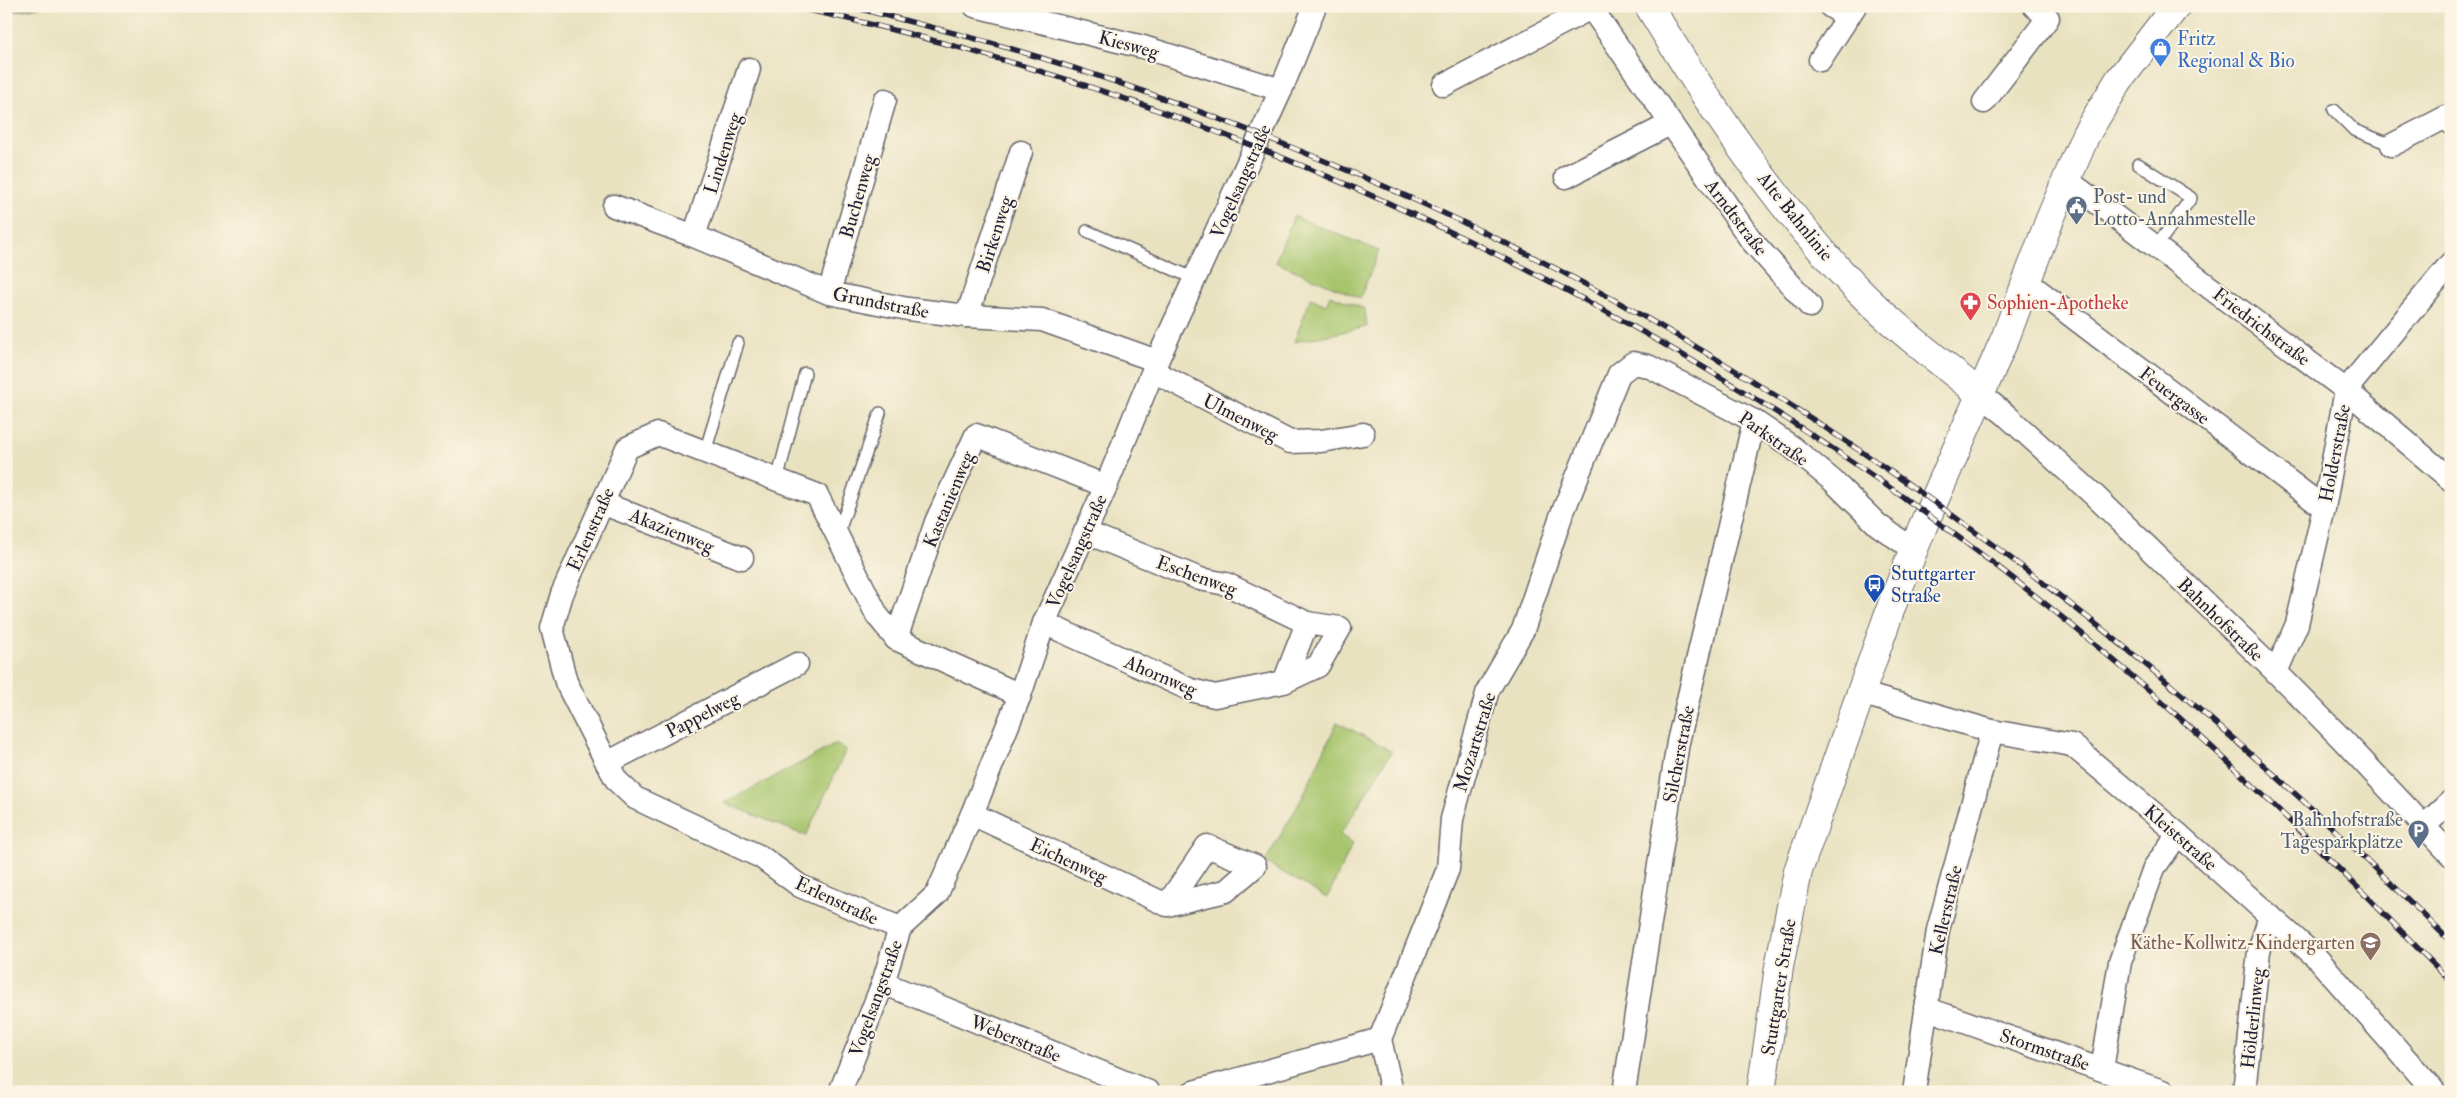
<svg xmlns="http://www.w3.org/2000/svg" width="2457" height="1098" font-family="'IM FELL Double Pica',serif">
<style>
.green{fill:#a7c56d;stroke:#647454}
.forest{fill:#85aa60;stroke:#54664e}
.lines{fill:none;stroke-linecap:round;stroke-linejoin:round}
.lane-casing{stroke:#68656a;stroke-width:14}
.street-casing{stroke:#68656a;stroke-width:25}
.secondary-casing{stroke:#68656a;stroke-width:30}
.lane{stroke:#fff;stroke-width:11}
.street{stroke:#fff;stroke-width:22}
.secondary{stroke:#fff;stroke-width:28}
.rail-casing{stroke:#22223b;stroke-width:5.5}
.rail{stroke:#fcf5e5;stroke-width:4;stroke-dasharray:11;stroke-linecap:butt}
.labels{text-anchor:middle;stroke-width:4;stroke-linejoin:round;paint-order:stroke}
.shop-label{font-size:19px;fill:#366cbe;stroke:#fcf5e5;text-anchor:start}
.street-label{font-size:19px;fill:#22223b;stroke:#fcf5e5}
.service-label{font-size:19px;fill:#4e5e75;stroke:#fcf5e5;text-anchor:start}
.health-label{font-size:19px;fill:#be3a42;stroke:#fcf5e5;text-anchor:start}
.transit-label{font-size:19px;fill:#164399;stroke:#fcf5e5;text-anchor:start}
.education-label{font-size:19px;fill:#785e54;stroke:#fcf5e5;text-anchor:end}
</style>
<rect width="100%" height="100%" fill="#fcf5e5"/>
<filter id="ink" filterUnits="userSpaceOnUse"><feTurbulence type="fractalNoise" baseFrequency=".02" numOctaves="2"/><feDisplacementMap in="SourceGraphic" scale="10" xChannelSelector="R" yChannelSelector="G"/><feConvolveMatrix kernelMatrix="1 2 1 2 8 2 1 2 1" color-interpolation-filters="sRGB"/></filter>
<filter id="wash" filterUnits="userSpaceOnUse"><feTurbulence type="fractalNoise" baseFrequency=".0096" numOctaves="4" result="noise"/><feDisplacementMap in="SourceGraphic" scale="20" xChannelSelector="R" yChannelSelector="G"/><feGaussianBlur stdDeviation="1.12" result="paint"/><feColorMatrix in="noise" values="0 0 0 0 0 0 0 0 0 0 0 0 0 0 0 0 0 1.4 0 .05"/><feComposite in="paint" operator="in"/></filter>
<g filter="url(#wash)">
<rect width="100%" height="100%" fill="#e9e2c1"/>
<g class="green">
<path d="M1294 216 1379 251 1360 298 1275 262Z"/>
<path d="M1330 295 1365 309 1367 327 1294 342 1311 298 1326 305Z"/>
<path d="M1337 722 1392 751 1340 835 1353 843 1327 898 1265 862 1302 798Z"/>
<path d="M836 744 846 750 806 836 725 803Z"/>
</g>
<path class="forest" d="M6 6H44L6 13Z"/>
</g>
<g filter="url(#ink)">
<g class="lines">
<defs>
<g id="lane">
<path d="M2334 110 2354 130 2392 145"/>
<path d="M2138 164 2191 198 2156 247"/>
<path d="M1087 231 1195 279"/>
<path d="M705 452 738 343"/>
<path d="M777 480 805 373"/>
<path d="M838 534 880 413"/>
</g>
<g id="street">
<path d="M975 6 1143 47 1281 90"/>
<path d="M1590 6 1751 240 1810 306"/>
<path d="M1830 6 1848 17 1855 6"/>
<path d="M1820 60 1848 17"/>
<path d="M1444 85 1591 8"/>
<path d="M1984 102 2048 18 2034 6"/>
<path d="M2392 145 2446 117 2451 123"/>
<path d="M1566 177 1670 124"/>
<path d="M2067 180 2346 390 2451 480"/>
<path d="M614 206 694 236 829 293 908 309 967 316 1042 320 1157 361"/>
<path d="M694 236 749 69"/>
<path d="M2027 282 2324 508"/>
<path d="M829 293 885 100"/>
<path d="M967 316 1021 152"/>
<path d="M1153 371 1290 442 1321 441 1363 434"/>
<path d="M1980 394 2006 415 2095 496 2276 672 2340 737 2451 855"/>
<path d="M602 503 742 558"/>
<path d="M1085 532 1200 579 1226 584 1307 623"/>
<path d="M1044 623 1191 690 1215 696 1284 682 1318 666 1340 628 1307 623 1284 682"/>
<path d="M896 639 936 522 976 435 1106 486"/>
<path d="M2276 672 2297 624 2324 508 2346 390 2451 263"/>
<path d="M1860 693 1992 731 2072 745 2178 834 2316 957 2435 1092"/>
<path d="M607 763 797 664"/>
<path d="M972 814 1167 905 1226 891 1255 866 1207 846 1167 905"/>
<path d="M2423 827 2451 801"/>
<path d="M900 928 800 886 761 857 635 798 617 781 607 763 566 682 552 628 562 594 627 448 658 434 817 495 877 615 896 639 1020 695"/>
<path d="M883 983 1149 1092"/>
<path d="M1925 1008 2165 1092"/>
<path d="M2102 1069 2120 962 2154 868 2178 834"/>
<path d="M840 1092 883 983 900 928 937 894 972 814 1020 695 1044 623 1106 486 1157 361 1281 90 1315 6"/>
<path d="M1193 1092 1380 1039"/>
<path d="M1392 1092 1380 1039 1448 869 1452 819 1488 690 1523 630 1560 519 1619 374 1633 363 1648 366 1754 421 1792 447 1833 481 1878 525 1914 550"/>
<path d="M1624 1092 1678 742 1754 421"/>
<path d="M1914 1092 1938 930 1992 731"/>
<path d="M2244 1092 2259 951 2270 916"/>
</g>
<g id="secondary">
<path d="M1649 6C1709 105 1775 204 1856 288 1894 327 1938 360 1980 394"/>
<path d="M1761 1092 1779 967 1798 871 1893 602 1923 526 2006 336 2050 219 2086 134 2119 80 2176 6"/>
</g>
</defs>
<use href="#lane" class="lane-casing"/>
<use href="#street" class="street-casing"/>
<use href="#secondary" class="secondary-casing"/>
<use href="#lane" class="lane"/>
<use href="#street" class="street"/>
<use href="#secondary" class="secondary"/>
<defs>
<g id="rail">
<path d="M791 6C1229 100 1648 298 2002 570 2164 694 2309 836 2451 982"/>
<path d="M850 6C901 20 954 32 1005 47 1135 85 1262 133 1386 187 1782 361 2146 637 2451 942"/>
</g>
</defs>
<use href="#rail" class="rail-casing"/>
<use href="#rail" class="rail"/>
</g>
</g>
<defs>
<symbol id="shop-pin" viewBox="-11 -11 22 30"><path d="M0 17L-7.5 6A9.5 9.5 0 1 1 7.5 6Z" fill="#3f7fe0" stroke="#fcf5e5"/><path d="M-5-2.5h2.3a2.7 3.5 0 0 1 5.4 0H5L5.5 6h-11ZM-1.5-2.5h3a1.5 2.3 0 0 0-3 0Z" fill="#fff"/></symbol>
<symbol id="civic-pin" viewBox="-11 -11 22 30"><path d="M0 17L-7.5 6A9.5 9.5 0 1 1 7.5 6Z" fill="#5c6f8a" stroke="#fcf5e5"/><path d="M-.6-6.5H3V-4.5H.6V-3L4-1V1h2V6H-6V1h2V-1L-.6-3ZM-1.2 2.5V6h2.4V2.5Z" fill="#fff"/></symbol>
<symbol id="pharmacy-pin" viewBox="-11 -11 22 30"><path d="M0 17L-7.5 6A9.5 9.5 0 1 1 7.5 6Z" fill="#e0444e" stroke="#fcf5e5"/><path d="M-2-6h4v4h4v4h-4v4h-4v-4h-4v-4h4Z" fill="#fff"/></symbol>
<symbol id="bus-pin" viewBox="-11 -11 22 30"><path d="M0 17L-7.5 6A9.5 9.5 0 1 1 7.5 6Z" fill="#1a4fb4" stroke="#fcf5e5"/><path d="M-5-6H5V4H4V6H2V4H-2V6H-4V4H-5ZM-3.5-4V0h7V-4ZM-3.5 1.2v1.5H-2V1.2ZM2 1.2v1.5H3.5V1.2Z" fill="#fff"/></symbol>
<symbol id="parking-pin" viewBox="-11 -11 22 30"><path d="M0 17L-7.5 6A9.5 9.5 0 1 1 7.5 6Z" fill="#5c6f8a" stroke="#fcf5e5"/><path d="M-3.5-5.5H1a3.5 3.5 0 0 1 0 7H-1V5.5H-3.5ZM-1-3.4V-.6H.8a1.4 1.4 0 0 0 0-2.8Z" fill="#fff"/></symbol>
<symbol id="school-pin" viewBox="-11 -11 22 30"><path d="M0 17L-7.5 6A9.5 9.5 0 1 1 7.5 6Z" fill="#8d6e63" stroke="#fcf5e5"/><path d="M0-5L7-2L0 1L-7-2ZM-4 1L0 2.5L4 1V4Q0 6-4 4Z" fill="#fff"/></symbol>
</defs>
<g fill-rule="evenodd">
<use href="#shop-pin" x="2148" y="36" width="25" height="34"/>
<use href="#civic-pin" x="2064" y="194" width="25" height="34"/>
<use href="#pharmacy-pin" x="1958" y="290" width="25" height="34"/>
<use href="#bus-pin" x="1862" y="572" width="25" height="34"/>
<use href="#parking-pin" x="2406" y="818" width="25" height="34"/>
<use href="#school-pin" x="2358" y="930" width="25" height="34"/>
</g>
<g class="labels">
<g class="shop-label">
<text x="2177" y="45">Fritz<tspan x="2177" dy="22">Regional &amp; Bio</tspan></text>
</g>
<g class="street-label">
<text transform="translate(1129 44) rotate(15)" y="7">Kiesweg</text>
<text transform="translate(722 153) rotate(-72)" y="7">Lindenweg</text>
<text transform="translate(1240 181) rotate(-66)" y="7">Vogelsangstraße</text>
<text transform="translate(857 196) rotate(-74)" y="7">Buchenweg</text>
<text transform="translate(1796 216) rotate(51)" y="7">Alte Bahnlinie</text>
<text transform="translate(1737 217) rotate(53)" y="7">Arndtstraße</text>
<text transform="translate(994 234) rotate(-72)" y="7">Birkenweg</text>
<text transform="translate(881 302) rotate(11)" y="7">Grundstraße</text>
<text transform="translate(2262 326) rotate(37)" y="7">Friedrichstraße</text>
<text transform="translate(2175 395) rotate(37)" y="7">Feuergasse</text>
<text transform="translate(1241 417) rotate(27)" y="7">Ulmenweg</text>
<text transform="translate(1774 438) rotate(35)" y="7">Parkstraße</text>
<text transform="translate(2334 453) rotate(-79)" y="7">Holderstraße</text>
<text transform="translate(948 499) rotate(-67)" y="7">Kastanienweg</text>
<text transform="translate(590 529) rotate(-66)" y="7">Erlenstraße</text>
<text transform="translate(672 530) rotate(22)" y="7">Akazienweg</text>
<text transform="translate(1076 551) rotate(-66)" y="7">Vogelsangstraße</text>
<text transform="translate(1197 575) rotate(20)" y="7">Eschenweg</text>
<text transform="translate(2221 619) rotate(44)" y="7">Bahnhofstraße</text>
<text transform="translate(1161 675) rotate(23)" y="7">Ahornweg</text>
<text transform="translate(702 714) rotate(-27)" y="7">Pappelweg</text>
<text transform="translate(1474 742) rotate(-73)" y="7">Mozartstraße</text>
<text transform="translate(1678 754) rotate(-79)" y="7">Silcherstraße</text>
<text transform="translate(2181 837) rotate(41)" y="7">Kleiststraße</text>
<text transform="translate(1069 860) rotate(25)" y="7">Eichenweg</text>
<text transform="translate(837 900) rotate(25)" y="7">Erlenstraße</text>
<text transform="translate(1945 910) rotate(-77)" y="7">Kellerstraße</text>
<text transform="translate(1778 987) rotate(-81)" y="7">Stuttgarter Straße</text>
<text transform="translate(875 998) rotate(-70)" y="7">Vogelsangstraße</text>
<text transform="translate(2252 1018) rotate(-84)" y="7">Hölderlinweg</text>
<text transform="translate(1016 1038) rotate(22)" y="7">Weberstraße</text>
<text transform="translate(2045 1049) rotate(19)" y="7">Stormstraße</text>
</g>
<g class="service-label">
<text x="2093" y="203">Post- und<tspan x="2093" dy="22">Lotto-Annahmestelle</tspan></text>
<text x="2403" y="826" text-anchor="end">Bahnhofstraße<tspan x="2403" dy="22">Tagesparkplätze</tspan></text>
</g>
<g class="health-label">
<text x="1987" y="309">Sophien-Apotheke</text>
</g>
<g class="transit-label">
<text x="1891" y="580">Stuttgarter<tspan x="1891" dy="22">Straße</tspan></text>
</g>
<g class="education-label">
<text x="2355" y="949">Käthe-Kollwitz-Kindergarten</text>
</g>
</g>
<rect width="2457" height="1098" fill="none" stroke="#fcf5e5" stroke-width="25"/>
</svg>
